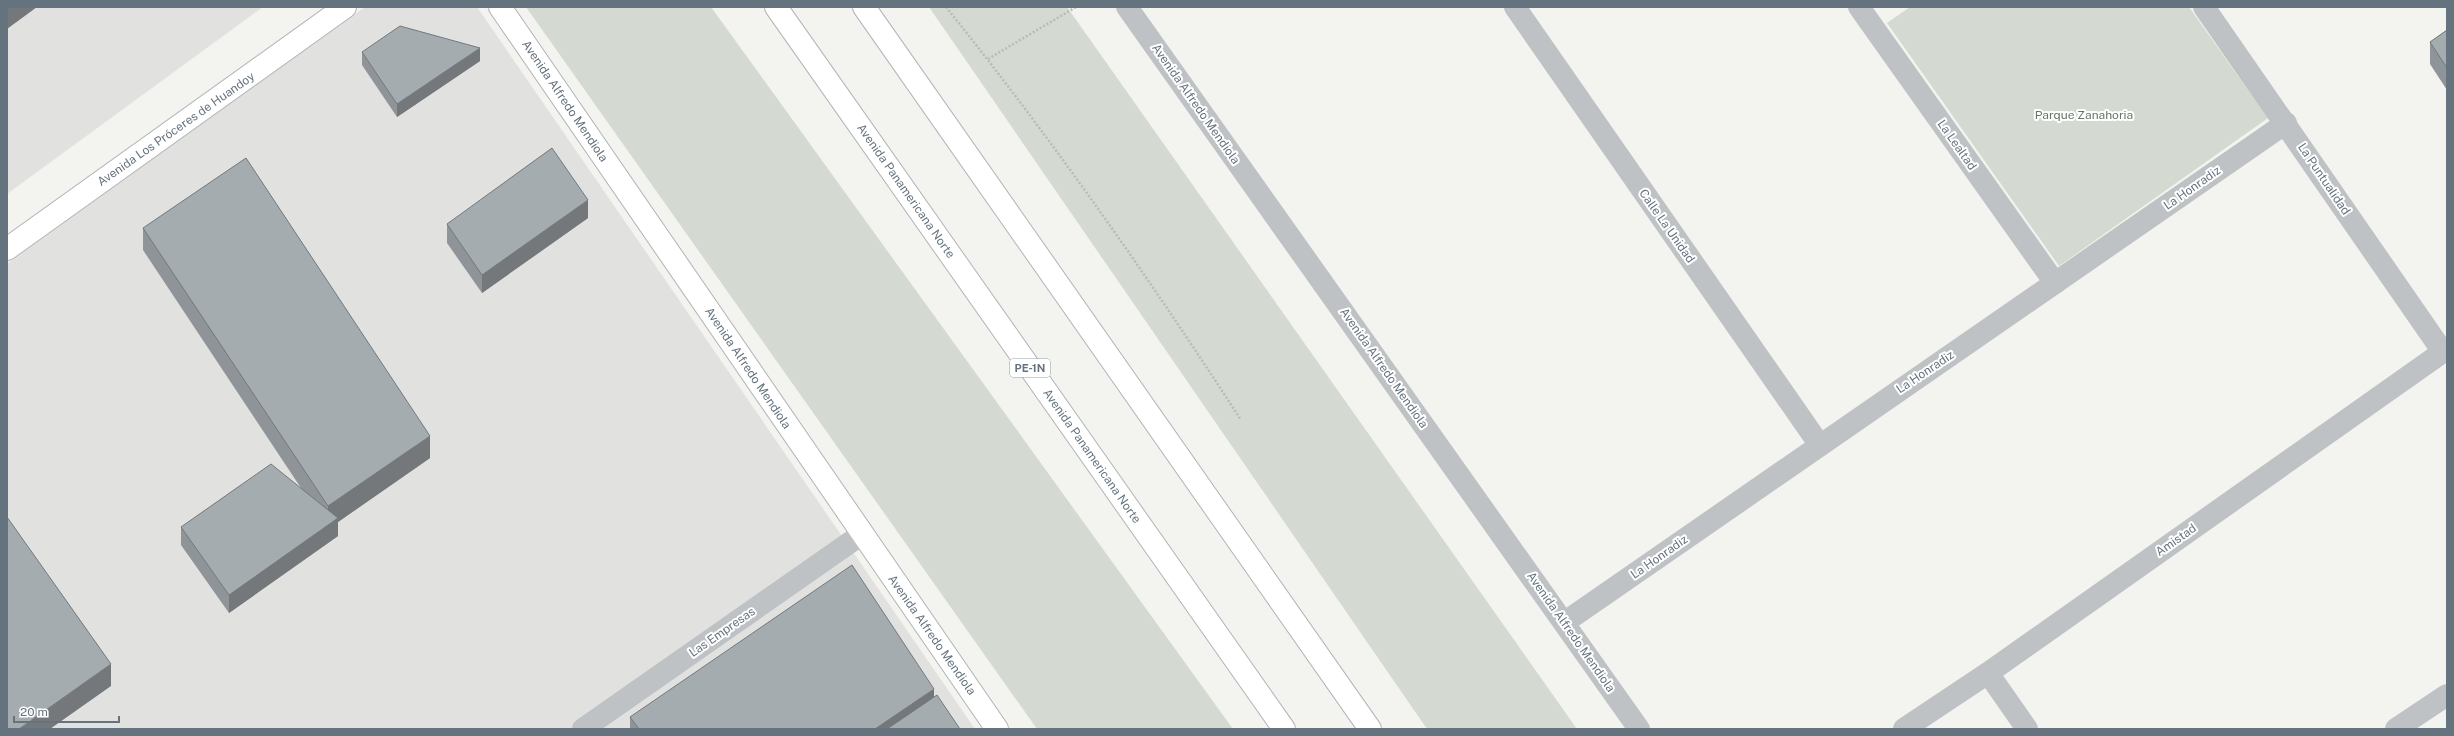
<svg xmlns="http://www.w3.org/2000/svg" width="2454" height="736" font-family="'Public Sans',sans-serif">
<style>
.built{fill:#e1e2e0}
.green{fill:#d4dad1}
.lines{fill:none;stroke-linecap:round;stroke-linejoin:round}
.major-casing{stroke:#b0b4b7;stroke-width:24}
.highway-casing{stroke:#b1b5b7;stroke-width:24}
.path{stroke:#b8babc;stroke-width:2.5;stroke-dasharray:2 2;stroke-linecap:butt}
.minor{stroke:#bfc2c5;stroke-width:22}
.major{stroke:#fff;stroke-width:22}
.highway{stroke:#fff;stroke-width:22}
.wall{fill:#8e9497}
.shaded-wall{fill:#74787b}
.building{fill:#a5acb0;stroke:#74787b}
.labels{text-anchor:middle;stroke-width:4;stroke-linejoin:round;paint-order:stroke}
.shield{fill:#fff;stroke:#939da5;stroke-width:1}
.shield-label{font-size:11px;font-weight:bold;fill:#65737e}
.street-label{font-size:12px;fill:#65737e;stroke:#fff}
.park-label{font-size:12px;fill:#677663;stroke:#fff}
</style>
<rect width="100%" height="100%" fill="#f3f3f0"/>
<g class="built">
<path d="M7 7H263L7 194Z"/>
<path d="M365 7H477L975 729H7V264Z"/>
</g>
<g class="green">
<path d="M526 7H711L1233 729H1037Z"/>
<path d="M929 7H1067L1577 729H1427Z"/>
<path d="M1910 7H2189L2268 118 2059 266 1887 23Z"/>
</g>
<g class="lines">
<defs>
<g id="major">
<path d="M500 7 997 729"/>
<path d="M7 249 345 7"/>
</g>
<g id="highway">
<path d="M776 7 1284 729"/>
<path d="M864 7 1370 729"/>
</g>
</defs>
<use href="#major" class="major-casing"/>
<use href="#highway" class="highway-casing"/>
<g class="path">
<path d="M946 7C1052 139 1149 278 1241 420"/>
<path d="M988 59 1076 7"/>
</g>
<g class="minor">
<path d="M1127 7 1639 729"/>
<path d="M1515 7 1819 444"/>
<path d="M1859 7 2055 283"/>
<path d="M2204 7 2443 352"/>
<path d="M1565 622 2286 123"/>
<path d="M1988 673 2027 729"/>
<path d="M583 729 862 534"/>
<path d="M1904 729 1988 673 2447 349"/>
<path d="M2396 729 2447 695"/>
</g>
<use href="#major" class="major"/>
<use href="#highway" class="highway"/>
</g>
<g class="wall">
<path d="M2447 30V90L2430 64V42Z"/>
<path d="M362 52 480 61 397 117 362 65Z"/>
<path d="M588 218 482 293 447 243V224Z"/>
<path d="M143 228 430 458 338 522V536L229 613 181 545V527L301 488 143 250Z"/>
<path d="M934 697 960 729H630V717Z"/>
</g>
<g class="shaded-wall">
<path d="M7 7H37L7 29Z"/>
<path d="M480 48V61L397 117V104Z"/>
<path d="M588 200V218L482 293V275Z"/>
<path d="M430 436V458L338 522V536L229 613V595L328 525V506Z"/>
<path d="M111 664V686L50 729H19Z"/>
<path d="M934 689V711L907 729H875Z"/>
</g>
<g class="building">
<path d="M400 26 480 48 397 104 362 52Z"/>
<path d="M2447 30V68L2430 42Z"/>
<path d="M552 148 588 200 482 275 447 224Z"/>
<path d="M246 158 430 436 328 506 143 228Z"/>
<path d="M271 464 338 518 229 595 181 527Z"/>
<path d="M7 517 111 664 19 729H7Z"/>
<path d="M852 565 934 689 875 729H639L630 717Z"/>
<path d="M937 695 960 729H887Z"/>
</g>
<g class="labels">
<rect class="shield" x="1010" y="359" width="40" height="18" rx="3"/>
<g class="shield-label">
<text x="1030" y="372">PE-1N</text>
</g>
<g class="street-label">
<text transform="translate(565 101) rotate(56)" y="4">Avenida Alfredo Mendiola</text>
<text transform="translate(1196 104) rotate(55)" y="4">Avenida Alfredo Mendiola</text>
<text transform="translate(176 129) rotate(-35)" y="4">Avenida Los Próceres de Huandoy</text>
<text transform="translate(1957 145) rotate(55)" y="4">La Lealtad</text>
<text transform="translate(2324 179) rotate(56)" y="4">La Puntualidad</text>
<text transform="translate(2192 188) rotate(-35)" y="4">La Honradiz</text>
<text transform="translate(906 191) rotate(55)" y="4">Avenida Panamericana Norte</text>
<text transform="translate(1667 226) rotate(55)" y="4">Calle La Unidad</text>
<text transform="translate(748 368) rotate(56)" y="4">Avenida Alfredo Mendiola</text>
<text transform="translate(1384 368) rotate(55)" y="4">Avenida Alfredo Mendiola</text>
<text transform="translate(1925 372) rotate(-34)" y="4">La Honradiz</text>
<text transform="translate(1092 456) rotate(55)" y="4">Avenida Panamericana Norte</text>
<text transform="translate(2176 540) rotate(-35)" y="4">Amistad</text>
<text transform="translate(1659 557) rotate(-35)" y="4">La Honradiz</text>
<text transform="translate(722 632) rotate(-35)" y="4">Las Empresas</text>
<text transform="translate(1571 632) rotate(55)" y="4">Avenida Alfredo Mendiola</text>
<text transform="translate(932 635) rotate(55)" y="4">Avenida Alfredo Mendiola</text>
</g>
<g class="park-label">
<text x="2084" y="119">Parque Zanahoria</text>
</g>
</g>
<rect width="2454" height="736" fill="none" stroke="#65737e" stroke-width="16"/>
<path d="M14 716v6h105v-6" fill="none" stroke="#65737e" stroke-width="2"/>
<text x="20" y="716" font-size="12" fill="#65737e" stroke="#ffffff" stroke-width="3" paint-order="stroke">20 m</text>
</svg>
